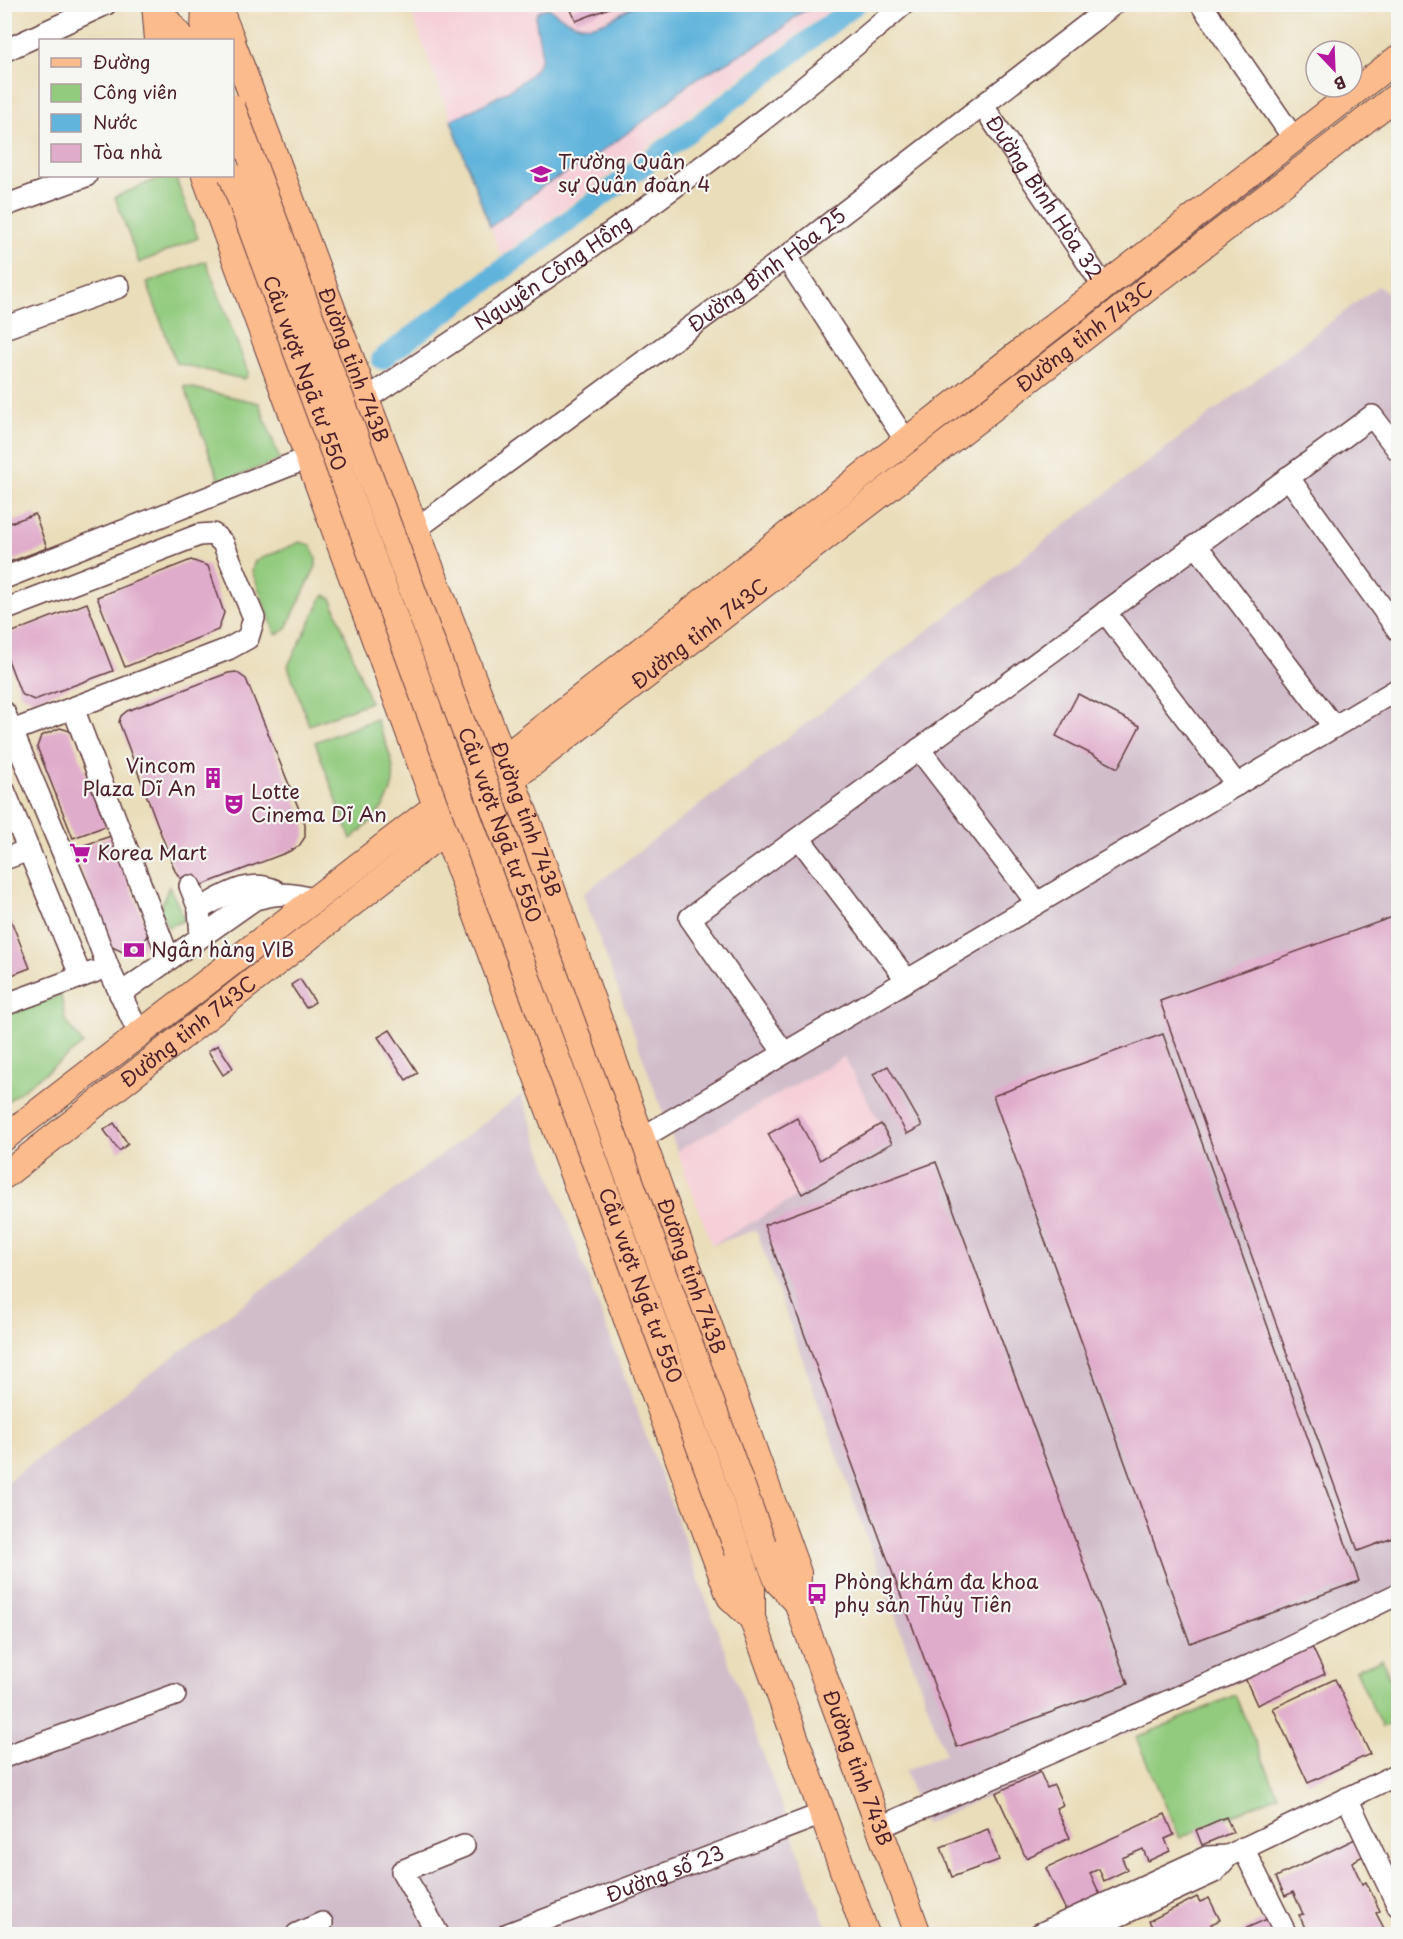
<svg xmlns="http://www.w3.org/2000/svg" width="1403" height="1939" font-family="'Playpen Sans',sans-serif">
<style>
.built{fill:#f6cfd8}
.industrial{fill:#d1bdca}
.green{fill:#92cb7e;stroke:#6e7554;stroke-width:1.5}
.water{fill:#61b4dc;stroke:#566a84;stroke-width:1.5}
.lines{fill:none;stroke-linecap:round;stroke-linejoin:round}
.canal{stroke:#61b4dc;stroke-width:21}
.building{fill:#e0accb}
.minor-casing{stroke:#623c40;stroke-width:24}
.major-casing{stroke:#623c40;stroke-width:28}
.minor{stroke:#fff;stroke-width:21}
.major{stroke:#fbbb8d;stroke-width:26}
.major-bridge-casing{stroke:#623c40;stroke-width:28;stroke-linecap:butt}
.major-bridge{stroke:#fbbb8d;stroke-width:26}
.labels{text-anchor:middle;stroke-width:4.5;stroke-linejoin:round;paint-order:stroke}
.poi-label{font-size:20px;fill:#4a1f2b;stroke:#f6f6f2;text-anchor:start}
.street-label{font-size:20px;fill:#4a1f2b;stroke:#f6f6f2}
</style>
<rect width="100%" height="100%" fill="#f6f6f2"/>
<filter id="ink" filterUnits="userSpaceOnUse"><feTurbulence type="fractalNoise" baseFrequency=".0167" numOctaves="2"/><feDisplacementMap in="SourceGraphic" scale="12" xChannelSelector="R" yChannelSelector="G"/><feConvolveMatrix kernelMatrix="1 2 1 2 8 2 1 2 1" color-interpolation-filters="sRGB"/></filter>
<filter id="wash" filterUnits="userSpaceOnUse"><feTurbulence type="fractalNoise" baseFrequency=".008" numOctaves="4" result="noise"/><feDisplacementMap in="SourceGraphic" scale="24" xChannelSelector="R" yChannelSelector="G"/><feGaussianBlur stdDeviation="1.35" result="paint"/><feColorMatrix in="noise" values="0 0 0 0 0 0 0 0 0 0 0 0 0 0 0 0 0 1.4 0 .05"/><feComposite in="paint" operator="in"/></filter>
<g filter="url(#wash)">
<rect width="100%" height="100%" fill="#eaddb9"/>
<g class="built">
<path d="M408 4 837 5 501 256Z"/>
<path d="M844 1057 892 1143 712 1245 677 1151Z"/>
</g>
<g class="industrial">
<path d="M1378 286 1398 300V1606L1204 1698 924 1825 905 1771 945 1754 756 1230 712 1245 891 1143 844 1057 677 1151 583 894Z"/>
<path d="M521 1095 829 1934H5V1483Z"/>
</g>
<g class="green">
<path d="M164 176H175L198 238 139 263 115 197Z"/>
<path d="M206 261 248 372 247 377 243 379 176 363 147 283Z"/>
<path d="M184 386 259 403 280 460 220 482Z"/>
<path d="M300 542 311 545 316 558V566L286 629 278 634 275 633 252 571 255 561Z"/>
<path d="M326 595 332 600 370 702 309 725 288 666 322 598Z"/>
<path d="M376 719C382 735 391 752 393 769 397 799 373 821 351 839L315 742Z"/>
<path d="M169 886 185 920 168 927 160 910Z"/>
<path d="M61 995 65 1020 83 1044 5 1103V1015Z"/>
<path d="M1382 1659 1398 1696V1720L1382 1728 1356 1670Z"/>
<path d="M1235 1695 1278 1795 1180 1838 1136 1738Z"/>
</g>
<path class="water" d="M634 5H816L797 15 783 28 760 43 691 82 651 116 598 154 546 184 490 227 451 120C471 110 539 81 541 57 542 42 535 30 536 15L540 10 549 8C583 36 600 27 634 5Z"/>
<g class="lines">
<path class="canal" d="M382 359 745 90 856 4"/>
</g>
<g id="blocks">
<g class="building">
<path d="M585 4H617V5L576 21 571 10Z"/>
<path d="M35 514 47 548 4 564V525Z"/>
<path d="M191 560 208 566 224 613 218 630 125 667 97 597Z"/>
<path d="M87 603 113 671 34 700 21 694 4 649V644L10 633Z"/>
<path d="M236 672 246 679 305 824V837L299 846 288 852 197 887 185 885 175 871 119 722 121 716 127 711 228 673Z"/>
<path d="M1078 694 1140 726 1118 768 1056 736Z"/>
<path d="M60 728 70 731 106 826 73 838 37 747 41 736Z"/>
<path d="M111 836 148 932 143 948 125 953 112 947 73 849Z"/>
<path d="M4 903 30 968 4 978Z"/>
<path d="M1398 915V1536L1358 1551 1160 1001Z"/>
<path d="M300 979 315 1002 306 1008 291 985Z"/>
<path d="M390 1030 418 1073 406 1080 378 1037Z"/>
<path d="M1163 1034 1359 1581 1190 1643 993 1096Z"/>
<path d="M218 1045 233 1068 223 1075 208 1051Z"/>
<path d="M888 1066 922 1126 907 1134 873 1074Z"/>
<path d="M797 1118 820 1160 881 1124 892 1143 802 1194 768 1134Z"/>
<path d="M114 1123 128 1144 119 1151 104 1130Z"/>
<path d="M936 1162 1128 1684 957 1747 764 1225Z"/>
<path d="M1312 1647 1325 1674 1257 1705 1245 1678Z"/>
<path d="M1335 1679 1370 1754 1308 1783 1273 1708Z"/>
<path d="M1040 1772 1047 1788 1054 1785 1063 1805 1056 1808 1070 1838 1026 1858 996 1793Z"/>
<path d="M1165 1814 1174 1835 1165 1839 1170 1851 1148 1861 1143 1849 1134 1853 1122 1858 1127 1870 1104 1881 1099 1869 1090 1873 1101 1897 1067 1913 1046 1868Z"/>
<path d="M1226 1817 1233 1832 1202 1845 1196 1830Z"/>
<path d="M988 1829 999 1860 952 1877 941 1847Z"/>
<path d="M1355 1839 1363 1856 1352 1862 1362 1884 1366 1882 1380 1911 1376 1913 1387 1934H1308L1299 1915 1303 1914 1293 1892 1285 1896 1276 1877Z"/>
<path d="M1197 1897 1200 1902 1209 1898 1220 1920 1211 1924 1216 1934H1146L1154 1930 1149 1921Z"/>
<path d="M1267 1919 1274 1934H1244L1242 1930Z"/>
</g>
</g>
</g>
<g filter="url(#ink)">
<use href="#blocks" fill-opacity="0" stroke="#623c40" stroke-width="1.5"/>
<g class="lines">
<defs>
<g id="minor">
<path d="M1201 4 1294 139"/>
<path d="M4 51 106 4"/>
<path id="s1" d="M983 106 1104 287"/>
<path d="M4 206 86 176"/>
<path d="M786 257 906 441"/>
<path d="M4 328 119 287"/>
<path id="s2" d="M366 399C467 332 568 265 666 193 748 134 827 70 904 4"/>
<path d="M1288 477 1398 630"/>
<path id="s3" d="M416 529 786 257 1114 4"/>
<path d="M1196 545 1334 727"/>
<path d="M4 578 308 458"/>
<path d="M4 610 199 535 213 534 223 543 254 618 248 638 228 649 12 731 4 712"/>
<path d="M1105 612 1237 785"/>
<path d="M73 708 169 959"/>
<path d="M12 731 82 898 108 967 139 1034"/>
<path d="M919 749 1037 903"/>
<path d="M4 790 81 977"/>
<path d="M799 838 907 980"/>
<path d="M4 859 29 850"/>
<path d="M190 886 199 909"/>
<path d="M201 936 199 909C223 897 248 878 274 890"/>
<path d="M120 994 255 899C279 893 290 892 314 900"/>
<path d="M4 1005 94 972"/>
<path d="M784 1053 690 918 1372 416 1398 450"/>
<path d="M640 1139 1398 689"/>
<path d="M4 1757 175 1695"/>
<path d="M1347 1798 1398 1906"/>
<path d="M880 1827 1251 1665 1398 1594"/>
<path d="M1243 1848 1286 1934"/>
<path d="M297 1934 322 1923"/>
<path d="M438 1934 402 1871 464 1846"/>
<path id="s4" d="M508 1934 822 1814"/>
<path d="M1040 1934 1207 1857 1228 1856"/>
<path d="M1079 1934 1214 1872 1228 1856 1398 1774"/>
</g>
<g id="major">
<path d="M155 4 158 40"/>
<path d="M205 4 204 31 208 40"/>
<path d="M211 4 223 18 232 40"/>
<path d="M155 5 183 40"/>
<path id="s5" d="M232 42 366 399 526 817 798 1573 797 1602 918 1934"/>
<path d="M205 176 436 806 730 1597 752 1618"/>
<path d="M4 1138 436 806 504 758 906 441 1398 58"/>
<path id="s6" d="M4 1176 446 830 1398 95"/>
<path d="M763 1544 778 1582 797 1602"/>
<path d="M738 1551 752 1589V1618L866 1934"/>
</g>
</defs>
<use href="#minor" class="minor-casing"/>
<use href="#major" class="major-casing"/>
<use href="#minor" class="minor"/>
<use href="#major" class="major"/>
<defs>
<g id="major-bridge">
<path id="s7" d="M232 107 483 779 763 1544"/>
<path id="s8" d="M232 176 738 1551"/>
</g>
</defs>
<use href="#major-bridge" class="major-bridge-casing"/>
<use href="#major-bridge" class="major-bridge"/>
</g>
</g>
<defs>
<symbol id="school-bare" viewBox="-9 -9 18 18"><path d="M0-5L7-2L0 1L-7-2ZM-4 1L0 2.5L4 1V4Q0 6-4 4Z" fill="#b5179e" stroke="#f6f6f2" stroke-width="2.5" paint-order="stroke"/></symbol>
<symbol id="building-bare" viewBox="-9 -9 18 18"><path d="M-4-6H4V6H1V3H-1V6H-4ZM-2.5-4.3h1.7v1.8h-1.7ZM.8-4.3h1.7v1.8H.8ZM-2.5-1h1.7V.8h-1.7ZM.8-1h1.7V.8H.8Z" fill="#b5179e" stroke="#f6f6f2" stroke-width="2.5" paint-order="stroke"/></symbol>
<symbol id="theatre-bare" viewBox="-9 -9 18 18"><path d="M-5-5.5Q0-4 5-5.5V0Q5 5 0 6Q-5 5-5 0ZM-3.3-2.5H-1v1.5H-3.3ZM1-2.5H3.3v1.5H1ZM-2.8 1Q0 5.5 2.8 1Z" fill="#b5179e" stroke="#f6f6f2" stroke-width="2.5" paint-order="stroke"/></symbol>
<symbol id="supermarket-bare" viewBox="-9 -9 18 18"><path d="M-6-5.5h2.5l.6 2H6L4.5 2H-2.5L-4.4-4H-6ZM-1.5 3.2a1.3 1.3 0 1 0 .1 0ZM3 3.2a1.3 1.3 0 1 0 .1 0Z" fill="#b5179e" stroke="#f6f6f2" stroke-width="2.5" paint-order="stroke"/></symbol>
<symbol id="bank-bare" viewBox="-9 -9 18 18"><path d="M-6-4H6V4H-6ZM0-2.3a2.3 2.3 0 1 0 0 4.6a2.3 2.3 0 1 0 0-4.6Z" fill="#b5179e" stroke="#f6f6f2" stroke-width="2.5" paint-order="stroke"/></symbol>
<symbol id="bus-bare" viewBox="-9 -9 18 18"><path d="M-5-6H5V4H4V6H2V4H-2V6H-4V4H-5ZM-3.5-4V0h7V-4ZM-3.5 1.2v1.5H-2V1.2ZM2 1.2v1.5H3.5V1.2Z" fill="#b5179e" stroke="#f6f6f2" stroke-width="2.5" paint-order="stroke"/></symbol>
</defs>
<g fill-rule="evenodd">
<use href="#school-bare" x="526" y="159" width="30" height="30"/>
<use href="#building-bare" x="198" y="763" width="30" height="30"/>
<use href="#theatre-bare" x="219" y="789" width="30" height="30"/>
<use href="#supermarket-bare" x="65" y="838" width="30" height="30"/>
<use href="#bank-bare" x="119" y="935" width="30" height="30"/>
<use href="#bus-bare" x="802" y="1579" width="30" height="30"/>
</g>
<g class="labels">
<g class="poi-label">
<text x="558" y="169">Trường Quân<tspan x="558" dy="23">sự Quân đoàn 4</tspan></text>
<text x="196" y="773" text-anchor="end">Vincom<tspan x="196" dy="23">Plaza Dĩ An</tspan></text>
<text x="251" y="799">Lotte<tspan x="251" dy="23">Cinema Dĩ An</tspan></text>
<text x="97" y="860">Korea Mart</text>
<text x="151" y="957">Ngân hàng VIB</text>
<text x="834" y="1589">Phòng khám đa khoa<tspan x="834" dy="23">phụ sản Thủy Tiên</tspan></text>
</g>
<g class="street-label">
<text dy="7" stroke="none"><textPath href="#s1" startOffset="110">Đường Bình Hòa 32</textPath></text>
<text dy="7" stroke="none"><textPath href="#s3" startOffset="436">Đường Bình Hòa 25</textPath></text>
<text dy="7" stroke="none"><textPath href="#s2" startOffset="226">Nguyễn Công Hồng</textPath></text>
<text dy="7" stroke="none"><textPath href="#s6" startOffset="1368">Đường tỉnh 743C</textPath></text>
<text dy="7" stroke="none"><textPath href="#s5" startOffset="345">Đường tỉnh 743B</textPath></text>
<text dy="7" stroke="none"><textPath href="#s8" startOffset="210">Cầu vượt Ngã tư 550</textPath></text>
<text dy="7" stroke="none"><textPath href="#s6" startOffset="882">Đường tỉnh 743C</textPath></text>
<text dy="7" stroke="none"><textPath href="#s5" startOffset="831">Đường tỉnh 743B</textPath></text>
<text dy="7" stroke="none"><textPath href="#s7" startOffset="766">Cầu vượt Ngã tư 550</textPath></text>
<text dy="7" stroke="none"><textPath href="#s6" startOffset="234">Đường tỉnh 743C</textPath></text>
<text dy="7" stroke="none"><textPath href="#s5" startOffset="1317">Đường tỉnh 743B</textPath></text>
<text dy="7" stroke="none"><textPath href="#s8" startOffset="1182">Cầu vượt Ngã tư 550</textPath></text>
<text dy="7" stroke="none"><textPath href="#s5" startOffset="1838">Đường tỉnh 743B</textPath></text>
<text dy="7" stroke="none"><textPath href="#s4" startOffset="168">Đường số 23</textPath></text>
</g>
</g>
<rect width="1403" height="1939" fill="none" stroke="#f6f6f2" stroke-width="24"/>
<rect x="39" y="39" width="195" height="138" fill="#f6f6f2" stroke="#b1a0a2" stroke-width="1.5"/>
<rect x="51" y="58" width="30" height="9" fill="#fbbb8d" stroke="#b1a0a2" stroke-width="1.5"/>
<text x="93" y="69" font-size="18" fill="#4a1f2b">Đường</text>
<rect x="51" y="84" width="30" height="18" fill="#92cb7e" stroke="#b1a0a2" stroke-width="1.5"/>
<text x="93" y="99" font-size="18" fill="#4a1f2b">Công viên</text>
<rect x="51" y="114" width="30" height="18" fill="#61b4dc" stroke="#b1a0a2" stroke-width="1.5"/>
<text x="93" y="129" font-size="18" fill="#4a1f2b">Nước</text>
<rect x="51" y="144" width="30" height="18" fill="#e0accb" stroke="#b1a0a2" stroke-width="1.5"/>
<text x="93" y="159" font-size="18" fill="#4a1f2b">Tòa nhà</text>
<g transform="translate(1334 69) rotate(157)"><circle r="28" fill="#f6f6f2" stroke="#b1a0a2" stroke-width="1.5"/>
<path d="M0-4.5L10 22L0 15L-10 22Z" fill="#b5179e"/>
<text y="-9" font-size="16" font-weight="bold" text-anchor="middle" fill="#4a1f2b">B</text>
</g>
</svg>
